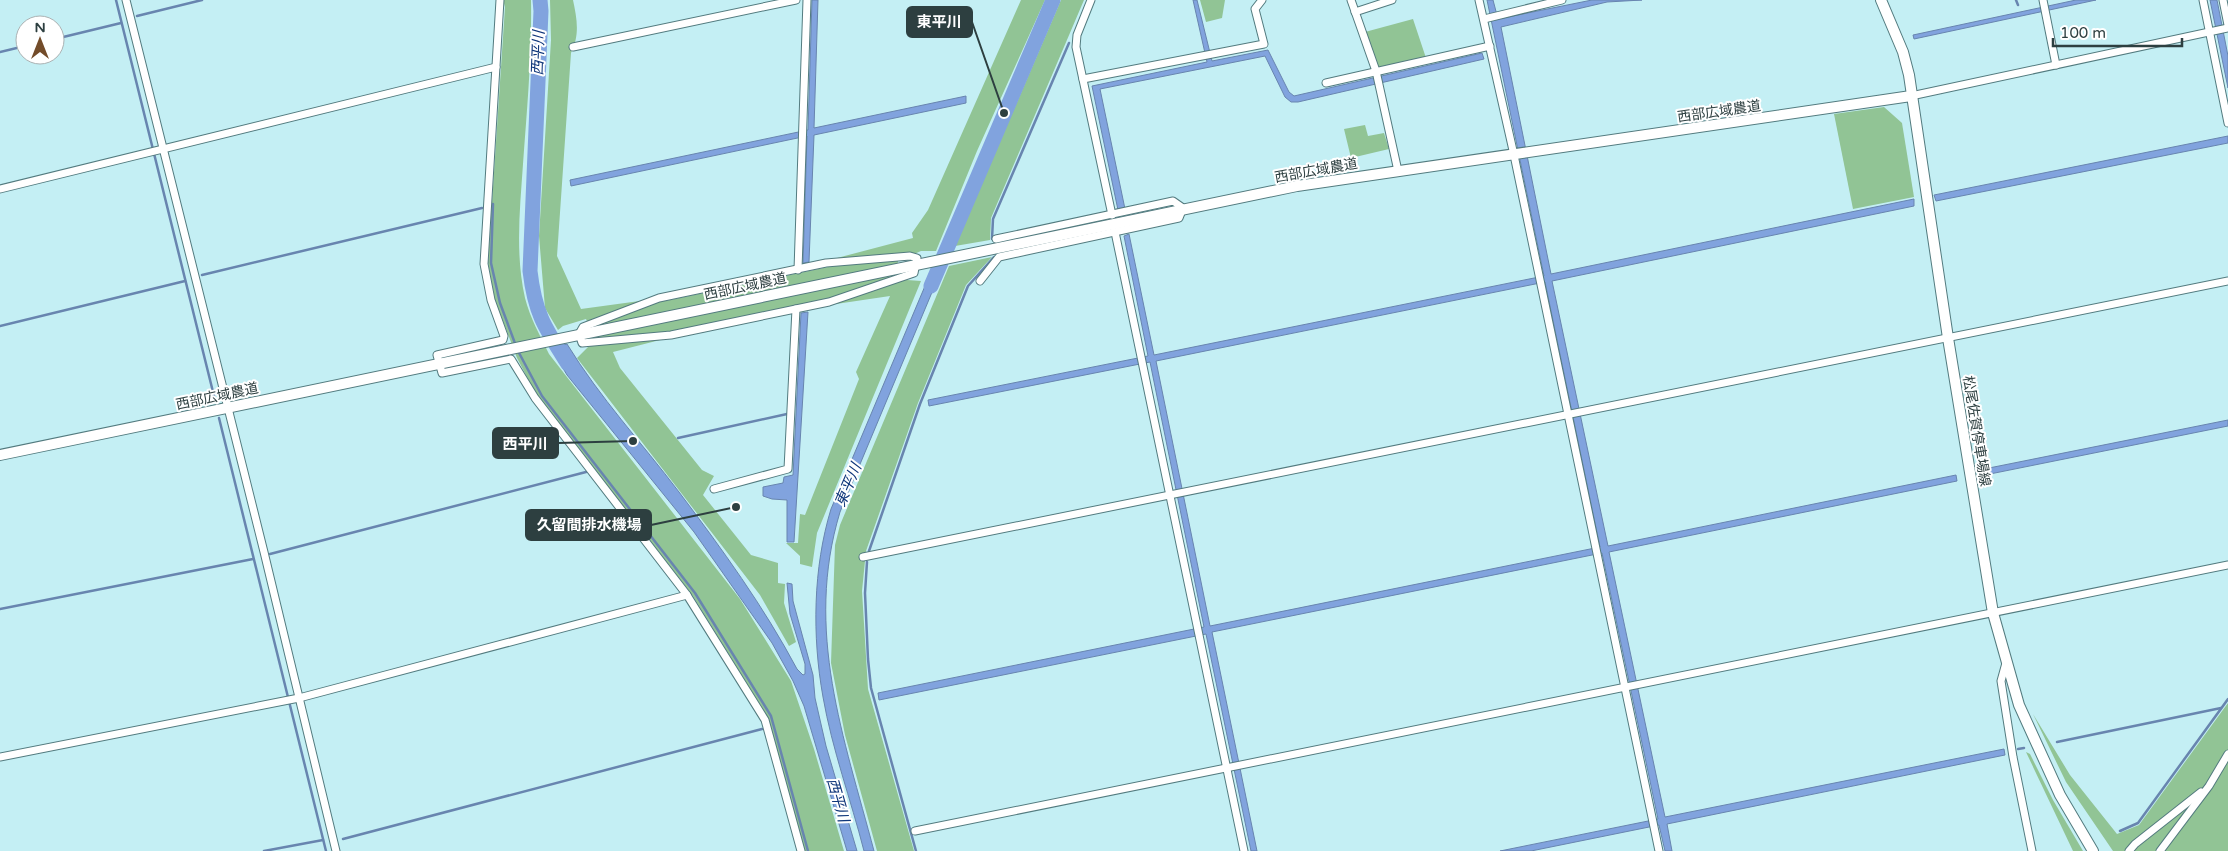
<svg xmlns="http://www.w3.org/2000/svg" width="2228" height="851" font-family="'Varela Round','Noto Sans JP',sans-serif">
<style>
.green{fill:#91c495}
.water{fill:#81a3de;stroke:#6885af;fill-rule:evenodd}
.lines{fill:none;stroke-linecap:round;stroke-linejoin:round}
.stream{stroke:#6885af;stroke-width:2.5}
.river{stroke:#81a3de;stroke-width:15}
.street-casing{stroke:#537b7f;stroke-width:9}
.secondary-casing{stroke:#537b7f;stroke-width:12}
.street{stroke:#fff;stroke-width:7}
.secondary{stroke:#fff;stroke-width:10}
.labels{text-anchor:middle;stroke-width:4;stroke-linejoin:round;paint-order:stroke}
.street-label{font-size:14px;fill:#2d3f40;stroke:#fff}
.water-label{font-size:15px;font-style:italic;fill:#0f367a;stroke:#fff}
.leader{fill:none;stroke:#2d3f40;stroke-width:2}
.callout-dot{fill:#2d3f40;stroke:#fff;stroke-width:2}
.callout{fill:#2d3f40;stroke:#2d3f40;stroke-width:2}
.callout-label{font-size:15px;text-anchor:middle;font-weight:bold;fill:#fff}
</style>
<rect width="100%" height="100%" fill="#c4eff4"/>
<g class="green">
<path d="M503 0H531C532 55 527 109 523 164 520 208 515 254 525 298 530 318 540 335 549 354L740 599 791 681 814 749 844 851H804L768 718 693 596 538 398 517 358 495 300 488 263 505 7Z"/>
<path d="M550 0H573C577 19 580 35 571 53L557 256 581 309 647 300 665 301 828 267 837 258 913 238 912 233 928 210 1021 0H1045L977 151 936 251H921L898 261 897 274 907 280 921 281 817 533 812 567 800 564V556L786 543H798L800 514 805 515 859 379 856 372 890 296 836 304 831 298 670 332 660 340 613 352 620 368 702 470 714 476 703 495 751 555 778 563V583L785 584 784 603 796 642 789 646 760 595 577 358 588 347 597 344 586 319 563 326 558 330 545 308 539 236 551 40Z"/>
<path d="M1061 0H1084L991 218 990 240 955 246Z"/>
<path d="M1200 0H1225L1222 18 1206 22Z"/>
<path d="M1413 19 1426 58 1378 68 1365 32Z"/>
<path d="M1884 107 1902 123 1914 197 1853 209 1834 114Z"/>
<path d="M1365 125 1368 136 1384 133 1389 149 1351 158 1344 129Z"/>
<path d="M992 257 966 285 918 403 866 551 862 591 868 689 914 851H877L845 735 831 663 835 545 840 525 949 266Z"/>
<path d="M2228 703V851H2113L2066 782 2033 714 2070 775 2117 834 2139 825Z"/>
<path d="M2026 752 2030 754 2053 800 2083 851H2073Z"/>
</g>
<g class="water">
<path d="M812 0H818L814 128 966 96V103L814 135 809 262 803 263 807 136 571 186 570 180 808 130Z"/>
<path d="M1193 0H1197L1212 61 1268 50 1289 92 1294 96 1482 53 1484 59 1298 102H1291L1285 97 1265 56 1100 89 1125 209 1118 210 1092 86 1207 62Z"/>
<path d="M1487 0H1493L1498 19 1592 0H1642L1607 2 1501 27 1551 274 1914 199V206L1552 281 1608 546 1956 475 1957 481 1609 552 1665 817 2004 749 2005 755 1667 824 1672 851H1665L1659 825 1531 851H1500L1658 819 1602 553 1212 632 1257 851H1251L1206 634 879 700 878 693 1204 627 1150 362 929 406 928 400 1148 356 1124 236 1129 234 1154 355 1544 276ZM1545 282 1600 547 1210 626 1156 361Z"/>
<path d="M2076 0H2096L1914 39 1913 35Z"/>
<path d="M2210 0H2217L2228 56V88Z"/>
<path d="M2228 136V143L1936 201 1934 195Z"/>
<path d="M943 266 840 512C804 631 844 737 874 851H864C851 800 832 749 823 697 812 636 813 568 831 509L933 267Z"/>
<path d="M808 312 794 542H787V500L772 499 763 496V487L783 483 784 477 793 475 801 313Z"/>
<path d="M567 344C600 398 642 443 679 492 722 549 764 607 797 669L803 675 805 674V664L790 614 787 583 792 584 793 601 813 675 815 698 826 746 857 851H847L804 706 793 681 772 643 694 532 567 375 551 348Z"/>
<path d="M2228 420V426L1980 476 1979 470Z"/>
</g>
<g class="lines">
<g class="stream">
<path d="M116 0 215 400"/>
<path d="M2016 0 2018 5"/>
<path d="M137 16 202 0"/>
<path d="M55 39 121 23"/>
<path d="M0 52 25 46"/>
<path d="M493 204 491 263 500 303 516 346"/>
<path d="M992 239 993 219 1069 43"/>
<path d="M202 275 482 208"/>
<path d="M0 326 185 281"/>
<path d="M518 351 542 396 695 593 771 716 808 851"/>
<path d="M219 418 326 851"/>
<path d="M678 438 787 414"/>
<path d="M869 551 920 404 968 286 994 257"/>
<path d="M270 554 586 472"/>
<path d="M867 562 865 593 868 659 871 688 916 851"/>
<path d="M0 609 253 559"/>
<path d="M2057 742 2221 708"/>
<path d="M2018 749 2024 748"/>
<path d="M2120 831 2138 823 2228 699"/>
<path d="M343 839 762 729"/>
<path d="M264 851 323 840"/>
</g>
<g class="river">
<path d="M540 0 541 11 530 271C535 314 545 328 568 364"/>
<path d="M931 286 1053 0"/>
</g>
<defs>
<g id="street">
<path d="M126 0 264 552 336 851"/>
<path d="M500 0 484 264 491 300 504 336 503 340 437 355 442 373 511 359 535 398 687 595 765 720 801 851"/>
<path d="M1091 0 1077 35 1076 47 1112 215"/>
<path d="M1351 0 1376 71 1398 171"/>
<path d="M1479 0 1514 155 1659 851"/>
<path d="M2043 0 2056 65"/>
<path d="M2203 0 2228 123"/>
<path d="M2223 0 2228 25"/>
<path d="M1355 12 1392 0"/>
<path d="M1484 19 1562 0"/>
<path d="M573 47 796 0"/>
<path d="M1083 79 1264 44 1255 9 1262 0"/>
<path d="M1326 83 1490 46"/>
<path d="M1911 96 2228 28"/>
<path d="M0 189 496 67"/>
<path d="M1115 232 1244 851"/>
<path d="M910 256 917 258 914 273 829 302 671 335 582 343 579 334 583 327 659 298 826 263Z"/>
<path d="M798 270 807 0"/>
<path d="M980 281 999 257 1179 218 1183 208 1173 201 996 239"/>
<path d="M714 489 788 469 796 309"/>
<path d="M863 557 2228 281"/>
<path d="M2006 663 2001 681 2013 757 2032 851"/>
<path d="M0 757 299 698 687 595"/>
<path d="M915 831 2228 565"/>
<path d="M2129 851 2135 844 2201 792"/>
<path d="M2160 851 2209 786 2228 754"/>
</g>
<g id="secondary">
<path d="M1881 0 1903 52 1909 75 1948 338 1993 613 2019 705 2060 795 2093 851"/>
<path d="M0 455 1297 186 1911 96"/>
</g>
</defs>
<use href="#street" class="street-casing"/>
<use href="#secondary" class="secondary-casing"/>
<use href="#street" class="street"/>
<use href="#secondary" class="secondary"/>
</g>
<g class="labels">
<g class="street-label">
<text transform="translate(1719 111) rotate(-8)" y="5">西部広域農道</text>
<text transform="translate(1316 170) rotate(-10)" y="5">西部広域農道</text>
<text transform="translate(745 286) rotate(-12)" y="5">西部広域農道</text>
<text transform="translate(217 396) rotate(-12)" y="5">西部広域農道</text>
<text transform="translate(1977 431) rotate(81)" y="5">松尾佐賀停車場線</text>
</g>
<g class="water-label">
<text transform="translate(538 53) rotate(-88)" y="5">西平川</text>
<text transform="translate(848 485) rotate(-67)" y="5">東平川</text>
<text transform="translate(838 800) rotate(74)" y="5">西平川</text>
</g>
</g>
<path class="leader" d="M1004 113L972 22M633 441L558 443M736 507L651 525"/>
<g class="callout-dot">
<circle cx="1004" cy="113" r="5"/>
<circle cx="633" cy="441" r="5"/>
<circle cx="736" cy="507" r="5"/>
</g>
<g class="callout">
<rect x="907" y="7" width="65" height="30" rx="5"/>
<rect x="493" y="428" width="65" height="30" rx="5"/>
<rect x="526" y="510" width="125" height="30" rx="5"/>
</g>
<g class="callout-label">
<text x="939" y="27">東平川</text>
<text x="525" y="449">西平川</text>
<text x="589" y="530">久留間排水機場</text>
</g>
<g transform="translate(40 40)"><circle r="24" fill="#ffffff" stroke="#abb2b3"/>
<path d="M0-4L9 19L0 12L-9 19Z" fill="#734c2a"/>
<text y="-8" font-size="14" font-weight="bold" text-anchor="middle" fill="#2d3f40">N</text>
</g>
<path d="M2053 38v8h129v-8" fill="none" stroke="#2d3f40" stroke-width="2.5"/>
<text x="2060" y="38" font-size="15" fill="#2d3f40" stroke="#ffffff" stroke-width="4" paint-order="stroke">100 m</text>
</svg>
